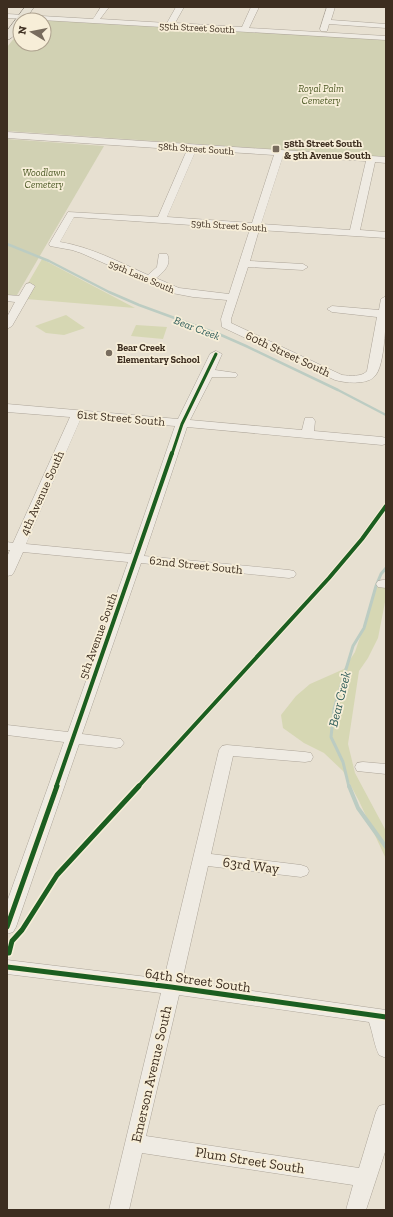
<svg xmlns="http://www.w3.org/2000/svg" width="393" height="1217" font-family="'Zilla Slab',serif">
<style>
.green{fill:#d6d7b3}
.cemetery{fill:#d1d1b3}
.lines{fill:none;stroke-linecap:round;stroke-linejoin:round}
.stream-far2{stroke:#bcccc2;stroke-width:2.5}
.stream-far1{stroke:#bcccc2;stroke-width:3}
.stream{stroke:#bcccc2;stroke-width:4}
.minor-casing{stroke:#ada599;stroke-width:1}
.major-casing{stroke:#928b80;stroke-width:1}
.minor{fill:#efebe3;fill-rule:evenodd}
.major{fill:#e6e1d4;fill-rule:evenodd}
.cycleway-far2-casing{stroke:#f7eed8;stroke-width:5}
.cycleway-far1-casing{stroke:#f7eed8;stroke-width:6}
.cycleway-casing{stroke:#f7eed8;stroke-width:8}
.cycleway-far2{stroke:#1b5e20;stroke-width:3}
.cycleway-far1{stroke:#1b5e20;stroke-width:4}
.cycleway{stroke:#1b5e20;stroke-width:5}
.poi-dot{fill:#786c5e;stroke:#f7eed8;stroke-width:1.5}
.labels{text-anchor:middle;stroke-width:3.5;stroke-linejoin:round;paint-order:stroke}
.far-street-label{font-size:10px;fill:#3d2e20;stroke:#f7eed8}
.far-park-label{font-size:10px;font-style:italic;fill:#4d5a26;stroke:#f7eed8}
.far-poi-label{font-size:10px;font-weight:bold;fill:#3d2e20;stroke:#f7eed8;text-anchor:start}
.far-water-label{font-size:11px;font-style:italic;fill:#2f5d5a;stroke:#f7eed8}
.street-label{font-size:12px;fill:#3d2e20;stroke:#f7eed8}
.water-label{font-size:13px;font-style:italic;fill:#2f5d5a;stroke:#f7eed8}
.near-street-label{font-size:14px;fill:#3d2e20;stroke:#f7eed8}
</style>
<rect width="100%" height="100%" fill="#e7e0d1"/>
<g class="green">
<path d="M42 259 135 308 26 299 34 286 27 285Z"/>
<path d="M66 315 85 328 64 335 46 333 35 326Z"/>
<path d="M136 325 167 327 163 339 131 336Z"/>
<path d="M378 584 386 587V597L378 638 368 658 359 671 348 744 355 773 386 831V859L359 801 343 771 324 753 304 743 283 728 281 715 296 696 310 684 344 669 355 652Z"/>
</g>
<g class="cemetery">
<path d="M29 19 386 39V157L7 131V47L20 31V44H44V20Z"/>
<path d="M7 139 104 146 17 295H7Z"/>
</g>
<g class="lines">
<path class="stream-far2" d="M7 244 49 261 109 292 139 305 221 335 246 346 338 390 386 415"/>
<path class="stream-far1" d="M349 787 343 762 331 737 334 709 353 646 364 628 376 586 381 574 386 568"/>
<path class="stream" d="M349 786 358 808 386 847"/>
<defs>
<g id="minor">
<path d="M101 7H109L100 19 167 23 176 7H184L175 23 242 27 251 7H259L249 28 386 36V40L7 18V14L93 19Z"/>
<path d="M327 7H335L331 20 386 24V28L329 24 327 31H321L320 29Z"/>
<path d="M7 132 386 157V163L375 162 360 230 386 232V238L259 230 250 261 303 264 308 267 303 270 248 267 231 319V323L342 375C350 376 362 377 367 371L377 317 332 312 327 309 332 306 379 310 381 299 386 296C386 312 386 367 374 377 366 385 345 383 335 380L222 327 221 319 227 300 193 297 172 293 81 253 72 250 50 246 49 244 68 212 158 217 187 150 7 138ZM196 150 274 155 252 223 167 217ZM283 156 366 161 350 230 261 224ZM74 217 250 229 229 294 179 288 156 278C164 272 172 264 167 254H159L157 267 148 275C119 262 91 247 60 242Z"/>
<path d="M30 283 35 286 12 326 7 329V317L15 302 7 301V295L19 296 26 284Z"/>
<path d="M216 351 222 354 215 370 236 373 238 375 236 377H212L190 420 302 430 305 418H313L315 421 314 431 382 437 386 438V444L382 445 187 427 144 556 289 570 294 571 296 574 294 577 289 578 141 563 82 734 121 739 124 743 121 747 116 748 79 744 16 927 13 932 7 934V902L64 742 7 735V725L68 732 128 562 23 552 14 572 12 575 7 576V557L10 550H7V542L13 543 70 417 7 412V404L178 419 210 354ZM81 418 175 426 131 554 26 544Z"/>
<path d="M383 580H386V588L378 587 376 584 378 581Z"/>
<path d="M227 745 305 752 311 753 313 757 311 761 305 762 233 756 211 854 301 865 307 867 309 871 307 875 301 877 208 866 182 981 386 1010V1058L379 1055C374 1045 373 1033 369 1022L179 995 146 1136 359 1168 376 1112 379 1106 386 1104V1149L366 1210H346L353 1185 142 1153 129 1210H109L161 993 7 974V960L164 979 219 750 222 746Z"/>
<path d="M363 762 386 764V774L357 771 355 767 357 763Z"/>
</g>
<path id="major" d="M25 7H34L25 20H20C20 27 15 38 7 40V31Z"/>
</defs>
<use href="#minor" class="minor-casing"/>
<use href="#major" class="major-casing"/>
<use href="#minor" class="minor"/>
<use href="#major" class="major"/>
<defs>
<path id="cycleway-far2" d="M172 454 182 424 216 354"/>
<g id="cycleway-far1">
<path d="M56 787 172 453"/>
<path d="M138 787 329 578 362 539 386 506"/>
</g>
<g id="cycleway">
<path d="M7 927 57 786"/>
<path d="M7 953H9L12 941 22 930 57 875 139 786"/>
<path d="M7 967 171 987 386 1017"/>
</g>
</defs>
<use href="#cycleway-far2" class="cycleway-far2-casing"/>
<use href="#cycleway-far1" class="cycleway-far1-casing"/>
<use href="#cycleway" class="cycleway-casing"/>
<use href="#cycleway-far2" class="cycleway-far2"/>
<use href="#cycleway-far1" class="cycleway-far1"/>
<use href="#cycleway" class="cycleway"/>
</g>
<g class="poi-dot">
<rect x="272" y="145" width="8" height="8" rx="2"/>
<circle cx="109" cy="353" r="4"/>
</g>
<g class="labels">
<g class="far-street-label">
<text transform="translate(197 27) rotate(3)" y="4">55th Street South</text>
<text transform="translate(196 148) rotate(4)" y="4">58th Street South</text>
<text transform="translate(229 225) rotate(4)" y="4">59th Street South</text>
<text transform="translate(142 276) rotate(23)" y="4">59th Lane South</text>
</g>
<g class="far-park-label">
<text x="321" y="92">Royal Palm<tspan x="321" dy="12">Cemetery</tspan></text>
<text x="44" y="176">Woodlawn<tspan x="44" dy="12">Cemetery</tspan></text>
</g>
<g class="far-poi-label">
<text x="284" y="147">58th Street South<tspan x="284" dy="12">&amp; 5th Avenue South</tspan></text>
<text x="117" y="351">Bear Creek<tspan x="117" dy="12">Elementary School</tspan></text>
</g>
<g class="far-water-label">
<text transform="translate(197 328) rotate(21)" y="4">Bear Creek</text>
</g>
<g class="street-label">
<text transform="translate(288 354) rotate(25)" y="4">60th Street South</text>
<text transform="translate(121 418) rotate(5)" y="4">61st Street South</text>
<text transform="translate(42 493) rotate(-66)" y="4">4th Avenue South</text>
<text transform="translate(196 565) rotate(6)" y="4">62nd Street South</text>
<text transform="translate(98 636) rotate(-70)" y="4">5th Avenue South</text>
</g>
<g class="water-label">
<text transform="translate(339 699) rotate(-76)" y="5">Bear Creek</text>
</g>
<g class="near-street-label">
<text transform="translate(251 865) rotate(7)" y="5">63rd Way</text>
<text transform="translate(198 980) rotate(8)" y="5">64th Street South</text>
<text transform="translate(151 1074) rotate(-77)" y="5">Emerson Avenue South</text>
<text transform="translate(250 1160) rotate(9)" y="5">Plum Street South</text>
</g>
</g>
<rect width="393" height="1217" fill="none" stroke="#3d2e20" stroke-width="16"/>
<g transform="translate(32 32) rotate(280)"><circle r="19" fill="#f7eed8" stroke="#ada18e"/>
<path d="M0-3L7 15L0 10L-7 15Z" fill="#786c5e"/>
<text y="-6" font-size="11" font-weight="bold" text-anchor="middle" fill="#3d2e20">N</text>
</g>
</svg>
